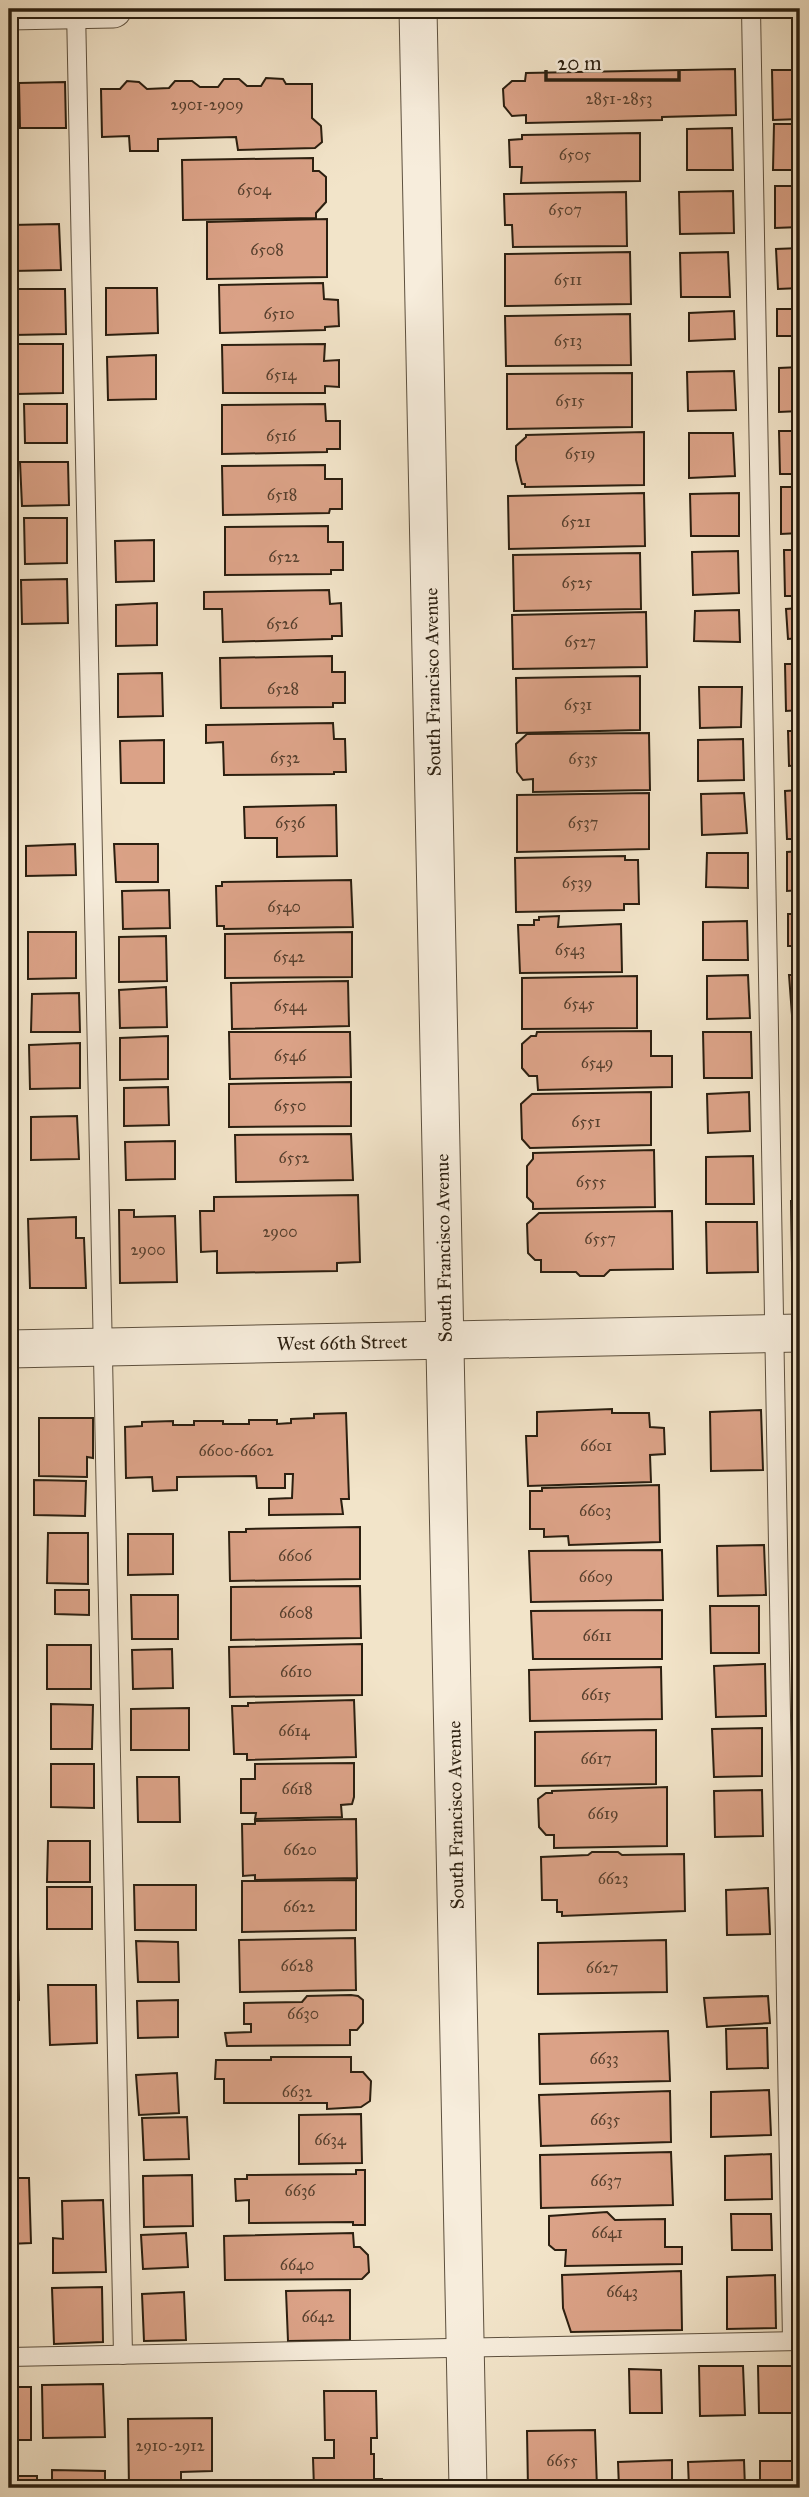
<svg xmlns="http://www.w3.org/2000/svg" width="809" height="2497" font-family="'IM FELL Great Primer',serif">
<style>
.building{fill:#dba287;stroke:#2b1f10;stroke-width:2}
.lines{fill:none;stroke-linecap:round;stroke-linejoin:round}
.service-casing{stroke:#5d503e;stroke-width:20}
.minor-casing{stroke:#5d503e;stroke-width:39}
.service{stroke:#f7eddc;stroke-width:18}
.minor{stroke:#f7eddc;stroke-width:37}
.labels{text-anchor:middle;stroke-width:5;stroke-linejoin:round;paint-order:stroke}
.number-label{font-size:16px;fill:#57402e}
.street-label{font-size:19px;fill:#2b1f10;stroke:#f7eddc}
</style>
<rect width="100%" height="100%" fill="#f2e4c9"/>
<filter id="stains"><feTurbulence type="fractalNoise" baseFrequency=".00286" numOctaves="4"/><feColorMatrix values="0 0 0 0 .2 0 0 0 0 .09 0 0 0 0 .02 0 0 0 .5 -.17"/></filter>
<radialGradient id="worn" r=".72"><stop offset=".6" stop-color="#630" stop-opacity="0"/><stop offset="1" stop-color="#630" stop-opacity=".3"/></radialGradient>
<g class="building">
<path d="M735 69 736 115 662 117V120L526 123V115L512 116 504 106 503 89 512 81H525L526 73Z"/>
<path d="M772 70H800V119L773 120Z"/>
<path d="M266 78 283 79 286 84H312V118L321 126 322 142 315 148 238 150 236 137 158 139V151H130L129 136 102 137 101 89H120L127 81 139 82 147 89 169 88 175 81H192L200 87H218L224 79H239L247 86H261Z"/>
<path d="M65 82 66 128H20L19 83Z"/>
<path d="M774 124H800V170H773Z"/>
<path d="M732 128 733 170H687V129Z"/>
<path d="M640 133V181L521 183 522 167H510L509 140 522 139V135Z"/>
<path d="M313 158V171H319L326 177V202L316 213V218L183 220 182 160Z"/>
<path d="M775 186H800V227L775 228Z"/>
<path d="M733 191 734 233 680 234 679 192Z"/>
<path d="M626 192 627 246 513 247 512 225H505L504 194Z"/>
<path d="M327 219V277L207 279V222Z"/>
<path d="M59 224 61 270 12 271 11 225Z"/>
<path d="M800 248V288L778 289 776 249Z"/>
<path d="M630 252 631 304 505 306V254Z"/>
<path d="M728 252 730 297H681L680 253Z"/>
<path d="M323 283 324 299 338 300 339 326 325 327V330L220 333 219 285Z"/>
<path d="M106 288H157L158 333 106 335Z"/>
<path d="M12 289H65L66 334 13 335Z"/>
<rect x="777" y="309" width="23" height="27"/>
<path d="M734 311 735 339 689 341V313Z"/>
<path d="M630 314 631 365 506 366 505 316Z"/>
<path d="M14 344H63V393L16 394Z"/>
<path d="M325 344 324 361 339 360V387L325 386V393H223L222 345Z"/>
<path d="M156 355V399L108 400 107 357Z"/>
<path d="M800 367V411L779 412V368Z"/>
<path d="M734 371 736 410 688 411 687 372Z"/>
<path d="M632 373V427L507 429V374Z"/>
<path d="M24 404H67V443H25Z"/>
<path d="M325 404 326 421H340V449H327V452L222 454V405Z"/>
<path d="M779 431H800V474H780Z"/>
<path d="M644 432V485L525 487V484H522L516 460V446L526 437V435Z"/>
<path d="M689 433H733L735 476 689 478Z"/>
<path d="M20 462H68L69 505 22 506Z"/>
<path d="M325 465V479H342V509H330L329 513 223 515 222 466Z"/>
<path d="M781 487H800V533L781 534Z"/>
<path d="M644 493 645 546 509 549 508 496Z"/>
<path d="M739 493V536H691L690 494Z"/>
<path d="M24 518H67V563L25 564Z"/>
<path d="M328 526V542H343V570H331V574L225 575V527Z"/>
<path d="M154 540V581L116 582 115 541Z"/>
<path d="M784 550H800V596H785Z"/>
<path d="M738 551 739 593 693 595 692 552Z"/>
<path d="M640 553 641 609 514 611 513 555Z"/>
<path d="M67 579 68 623 22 624 21 580Z"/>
<path d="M329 590 330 604 341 603 342 636H332V639L223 642 222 609H204V592Z"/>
<path d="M157 603V645L116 646V605Z"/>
<path d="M800 608V638L788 639 786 609Z"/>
<path d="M739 610 740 642 694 641 695 611Z"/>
<path d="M646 612 647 667 513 669 512 615Z"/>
<path d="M332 656V672H345V703H333V707L221 708 220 658Z"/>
<path d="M785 664H800V710L786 711Z"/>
<path d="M162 673 163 716 118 717V674Z"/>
<path d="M9 675 11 765H9Z"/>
<path d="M640 676V730L517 733 516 678Z"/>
<path d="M699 687H742L741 727 700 728Z"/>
<path d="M333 723 334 739H345L346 772H334V774L224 775 223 742 206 743V725Z"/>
<path d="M788 731H800V765L789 766Z"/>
<path d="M649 733 650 790 533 792V779L523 780 517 772 516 744 527 734Z"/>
<path d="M743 739 744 780 698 781V740Z"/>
<path d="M164 740V783H121L120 741Z"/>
<path d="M800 790V839H787L785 791Z"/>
<path d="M649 793V849L517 852V795Z"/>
<path d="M744 793 747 833 702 835 701 794Z"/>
<path d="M336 805 337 856 277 857V838H245L244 807Z"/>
<path d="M75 844 76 875 26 876V846Z"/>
<path d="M114 844H158V882H116Z"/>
<path d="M800 851V890L787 891V852Z"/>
<path d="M707 853H748V888L706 887Z"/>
<path d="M625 856V860H638L639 904H624V910L516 912 515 858Z"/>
<path d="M351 880 353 927 224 929V926H217L216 886H222V882Z"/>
<path d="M169 890 170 928 123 929 122 891Z"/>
<rect x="788" y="914" width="12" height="32"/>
<path d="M559 916 558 927 621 924 622 972 520 973 518 925H534V920H539V917Z"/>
<path d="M747 921 748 960H703V922Z"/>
<path d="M28 932H76V978L28 979Z"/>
<path d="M352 932V977L225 978V934Z"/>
<path d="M166 936 167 981 119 982V937Z"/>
<path d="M748 975 750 1018 707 1019V976Z"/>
<path d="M789 975H800V1015H792Z"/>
<path d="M637 976V1028L522 1029V978Z"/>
<path d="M348 981 349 1026 232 1029 231 983Z"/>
<path d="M166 987 167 1027 120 1028 119 990Z"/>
<path d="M79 993 80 1032H31L32 994Z"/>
<path d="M651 1031V1056H672V1087L538 1090 537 1076H529L522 1068V1044L531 1036H536L537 1032Z"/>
<path d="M800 1031V1057H793V1032Z"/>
<path d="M229 1032H350L351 1077 230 1079Z"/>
<path d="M703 1032H751L752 1078H704Z"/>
<path d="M168 1036V1079L120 1080V1038Z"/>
<path d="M80 1043V1088L30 1089 29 1045Z"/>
<path d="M351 1082V1126L229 1127V1084Z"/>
<path d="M168 1087 169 1125 124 1126V1088Z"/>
<rect x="795" y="1091" width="5" height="45"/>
<path d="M651 1092V1145L530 1148 522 1139 521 1104 532 1094Z"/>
<path d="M749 1092 750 1131 708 1133 707 1094Z"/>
<path d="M77 1116 79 1159 31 1160V1117Z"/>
<path d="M351 1134 353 1180 236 1182 235 1135Z"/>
<path d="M175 1141V1179L126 1180 125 1142Z"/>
<path d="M654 1150 655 1207 533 1209V1203L527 1197V1166L533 1159V1153Z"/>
<path d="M753 1156 754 1204H706V1157Z"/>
<path d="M358 1195 360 1262 337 1263V1271L217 1273V1251L201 1252 200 1211H214V1197Z"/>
<path d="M791 1201H800V1263H792Z"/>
<path d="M119 1210H134V1217L175 1216 177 1282 120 1283Z"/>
<path d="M672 1211 673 1269 610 1270 604 1276H580L576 1272H541V1260H535L528 1253 527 1224 539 1213Z"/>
<path d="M76 1217V1238H84L86 1288H30L28 1219Z"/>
<path d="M706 1222H757L758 1272 707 1273Z"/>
<rect x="797" y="1408" width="3" height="42"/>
<path d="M612 1409V1413H649L650 1427 664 1428 665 1454 650 1455 651 1482 528 1486 526 1436H537V1412Z"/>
<path d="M761 1410 763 1470 711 1471 710 1412Z"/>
<path d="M346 1413 349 1499H341L343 1514 269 1515V1499L292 1498 293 1474H285V1488H257L256 1476 177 1477V1490L153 1491 152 1477 126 1478 125 1427 142 1426V1422L173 1421V1425H194V1421H223V1424H249V1420H277V1424L291 1423V1419L314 1418V1414Z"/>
<path d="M39 1418H93V1458L87 1457V1477L39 1476Z"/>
<path d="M34 1480 86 1481 85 1516 34 1515Z"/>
<path d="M659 1485 660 1542 569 1545 568 1536 544 1537V1529H530V1491H542V1488Z"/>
<path d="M360 1527V1579L230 1581 229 1532H246V1529Z"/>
<path d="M48 1533H88V1584L47 1583Z"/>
<path d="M128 1534H173V1574L128 1575Z"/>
<path d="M764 1545 766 1595 718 1596 717 1546Z"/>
<path d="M662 1550 663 1600 531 1602 529 1551Z"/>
<path d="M360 1586 361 1638 231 1640V1587Z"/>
<path d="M55 1590H89V1615L55 1614Z"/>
<path d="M131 1595H178V1639H132Z"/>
<path d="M710 1606H759V1653H711Z"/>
<path d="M662 1610V1659H533L531 1611Z"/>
<path d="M362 1644V1695L230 1697 229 1647Z"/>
<rect x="47" y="1645" width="44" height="44"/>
<path d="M172 1649 173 1688 133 1689 132 1650Z"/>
<path d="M765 1664 766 1716 716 1717 714 1666Z"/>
<path d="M661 1667 662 1719 530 1721 529 1670Z"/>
<path d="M354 1700 356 1757 247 1760V1754H234L232 1706H248V1703Z"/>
<path d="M51 1704 93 1705 92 1749H51Z"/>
<path d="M189 1708V1750H131V1709Z"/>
<path d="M762 1728V1776L714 1777 712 1729Z"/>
<path d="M656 1730V1784L535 1786V1732Z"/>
<path d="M354 1763V1797L352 1804 341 1805 342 1817 255 1819 256 1813H241V1779H255V1764Z"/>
<path d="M51 1764H94V1808L51 1807Z"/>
<path d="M137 1777H179L180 1822H138Z"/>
<path d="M667 1787V1846L554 1848V1835H546L539 1827 538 1799 546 1793H552V1791Z"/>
<path d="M762 1790 763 1836 715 1837 714 1791Z"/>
<path d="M356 1819 357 1878 255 1880V1875L243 1876 242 1824H255V1821Z"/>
<path d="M48 1841H90V1882H47Z"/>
<path d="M592 1852H618L622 1855 684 1854 685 1911 562 1916V1912H557V1900H542L541 1857 588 1855Z"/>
<path d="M356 1880V1930L242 1932V1881Z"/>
<path d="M134 1885H196V1930H135Z"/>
<rect x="47" y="1887" width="45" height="42"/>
<path d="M768 1888 770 1934 727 1935 726 1890Z"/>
<path d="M355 1938 356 1990 240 1992 239 1940Z"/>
<path d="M666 1940 667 1992 538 1994V1943Z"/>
<path d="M136 1941 178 1942 179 1982H138Z"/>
<path d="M9 1948H18L19 2000H9Z"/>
<path d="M48 1985H96L97 2043 50 2045Z"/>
<path d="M351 1995 358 1996 363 2000V2023L357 2030H350V2045L227 2046 225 2033 251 2032V2024H244V2003L302 2002 307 1996Z"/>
<path d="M768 1996 770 2023 707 2027 704 1998Z"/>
<path d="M178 2000V2037L138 2038 137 2001Z"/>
<path d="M767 2028 768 2068 727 2069 726 2029Z"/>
<path d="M668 2031 670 2081 540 2084 539 2034Z"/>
<path d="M271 2057H351V2072H363L371 2081 370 2101 361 2107 327 2109V2103H224V2079H215L216 2060H271Z"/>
<path d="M177 2073 179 2113 139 2115 136 2075Z"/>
<path d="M769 2090 771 2135 711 2137V2092Z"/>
<path d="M670 2091 671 2142 541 2146 539 2095Z"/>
<path d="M361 2114 362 2163 299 2164V2115Z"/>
<path d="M187 2117 189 2159 144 2160 142 2118Z"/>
<path d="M671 2152 673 2205 541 2208 540 2155Z"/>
<path d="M771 2154 772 2199 725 2200V2156Z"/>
<path d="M356 2170H365V2225H353V2222L249 2223V2200L236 2201 235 2179H247V2175L356 2174Z"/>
<path d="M192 2175 193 2226 144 2227 143 2176Z"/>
<path d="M9 2178H29L31 2243 9 2244Z"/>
<path d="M103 2200 106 2272 53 2273V2238L63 2239 62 2201Z"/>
<path d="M607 2212 615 2220 665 2219V2247H682V2264L565 2266 566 2250H555L549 2245V2216Z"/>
<path d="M731 2214H771L772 2250H732Z"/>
<path d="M186 2233 188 2267 143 2269 141 2235Z"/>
<path d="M353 2233 354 2247H360L368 2255 369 2272 362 2279 225 2280 224 2236Z"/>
<path d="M681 2271 682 2330 571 2332 563 2308 562 2275Z"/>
<path d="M775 2275 776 2328 727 2329V2277Z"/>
<path d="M102 2287 103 2342 54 2344 52 2288Z"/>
<path d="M350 2290V2340L288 2341 286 2291Z"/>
<path d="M184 2292 186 2340 144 2341 142 2294Z"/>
<path d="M699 2366H743L745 2415 700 2416Z"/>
<path d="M758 2366H799L800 2413H759Z"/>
<path d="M629 2369 661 2370 662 2413H630Z"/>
<path d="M103 2384 105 2437 43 2438 42 2385Z"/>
<rect x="9" y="2387" width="22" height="53"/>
<path d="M324 2391H376L377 2438H371V2454H374V2479H382V2488H314L313 2458H334V2440H325Z"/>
<path d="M212 2418V2471L181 2472V2488H129L128 2419Z"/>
<path d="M595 2430 597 2488H528L527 2431Z"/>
<path d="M672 2460V2488H619L618 2462Z"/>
<path d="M744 2460 745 2488H689L688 2462Z"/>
<rect x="760" y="2461" width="40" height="27"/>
<path d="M52 2470 105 2471V2488H52Z"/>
<rect x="9" y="2476" width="28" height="12"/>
</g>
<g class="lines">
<defs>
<g id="service">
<path d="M76 9 123 2355"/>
<path d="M751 9 792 2341"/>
<path d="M9 2357 800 2341"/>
</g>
<g id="minor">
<path d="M418 9 468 2488"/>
<path d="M9 11 113 9"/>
<path d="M9 1349 800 1333"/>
</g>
</defs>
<use href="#service" class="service-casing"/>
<use href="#minor" class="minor-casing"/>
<use href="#service" class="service"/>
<use href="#minor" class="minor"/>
</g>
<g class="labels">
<g class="number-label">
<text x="619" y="104">2851-2853</text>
<text x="207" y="110">2901-2909</text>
<text x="575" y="160">6505</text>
<text x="254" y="195">6504</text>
<text x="565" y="215">6507</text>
<text x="267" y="255">6508</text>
<text x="568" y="285">6511</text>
<text x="279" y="319">6510</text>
<text x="568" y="346">6513</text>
<text x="281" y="380">6514</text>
<text x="570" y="406">6515</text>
<text x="281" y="441">6516</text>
<text x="580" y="459">6519</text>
<text x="282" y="500">6518</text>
<text x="576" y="527">6521</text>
<text x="284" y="562">6522</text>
<text x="577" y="588">6525</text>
<text x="282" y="629">6526</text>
<text x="580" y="647">6527</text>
<text x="283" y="694">6528</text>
<text x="578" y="710">6531</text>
<text x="285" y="763">6532</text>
<text x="583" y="764">6535</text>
<text x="290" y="828">6536</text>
<text x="583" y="828">6537</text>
<text x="577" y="888">6539</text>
<text x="284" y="912">6540</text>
<text x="570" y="955">6543</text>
<text x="289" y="962">6542</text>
<text x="579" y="1009">6545</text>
<text x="290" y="1011">6544</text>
<text x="290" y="1061">6546</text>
<text x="597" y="1068">6549</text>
<text x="290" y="1111">6550</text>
<text x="586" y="1127">6551</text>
<text x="294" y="1163">6552</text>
<text x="591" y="1187">6555</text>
<text x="280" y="1237">2900</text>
<text x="600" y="1244">6557</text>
<text x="148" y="1255">2900</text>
<text x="596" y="1451">6601</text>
<text x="236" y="1456">6600-6602</text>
<text x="595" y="1516">6603</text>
<text x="295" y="1561">6606</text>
<text x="596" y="1582">6609</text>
<text x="296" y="1618">6608</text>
<text x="597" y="1641">6611</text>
<text x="296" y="1677">6610</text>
<text x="596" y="1700">6615</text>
<text x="294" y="1736">6614</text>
<text x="596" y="1764">6617</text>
<text x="297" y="1794">6618</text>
<text x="603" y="1819">6619</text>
<text x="300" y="1855">6620</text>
<text x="613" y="1884">6623</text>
<text x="299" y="1912">6622</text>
<text x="297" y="1971">6628</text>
<text x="602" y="1973">6627</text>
<text x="303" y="2019">6630</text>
<text x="604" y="2064">6633</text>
<text x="297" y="2097">6632</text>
<text x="605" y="2125">6635</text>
<text x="330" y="2145">6634</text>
<text x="606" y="2186">6637</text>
<text x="300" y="2196">6636</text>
<text x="607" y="2238">6641</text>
<text x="297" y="2270">6640</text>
<text x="622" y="2297">6643</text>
<text x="318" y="2322">6642</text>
<text x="170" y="2451">2910-2912</text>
<text x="562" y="2466">6655</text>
</g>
<g class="street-label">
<text transform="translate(432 682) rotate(-91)" y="7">South Francisco Avenue</text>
<text transform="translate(443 1248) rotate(-91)" y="7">South Francisco Avenue</text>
<text transform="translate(342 1342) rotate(-1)" y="7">West 66th Street</text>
<text transform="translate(455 1815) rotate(-91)" y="7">South Francisco Avenue</text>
</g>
</g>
<rect width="809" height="2497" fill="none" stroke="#f2e4c9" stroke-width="35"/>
<rect x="10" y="10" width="788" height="2476" fill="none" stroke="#2b1f10" stroke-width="3.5"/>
<rect x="18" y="18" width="774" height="2462" fill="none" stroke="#2b1f10" stroke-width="2"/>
<path d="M546 70v10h133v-10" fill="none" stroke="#2b1f10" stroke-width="3.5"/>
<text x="557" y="70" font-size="21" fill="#2b1f10" stroke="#f7eddc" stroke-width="5" paint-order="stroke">20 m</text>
<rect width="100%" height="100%" filter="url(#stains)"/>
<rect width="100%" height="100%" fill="url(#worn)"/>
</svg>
